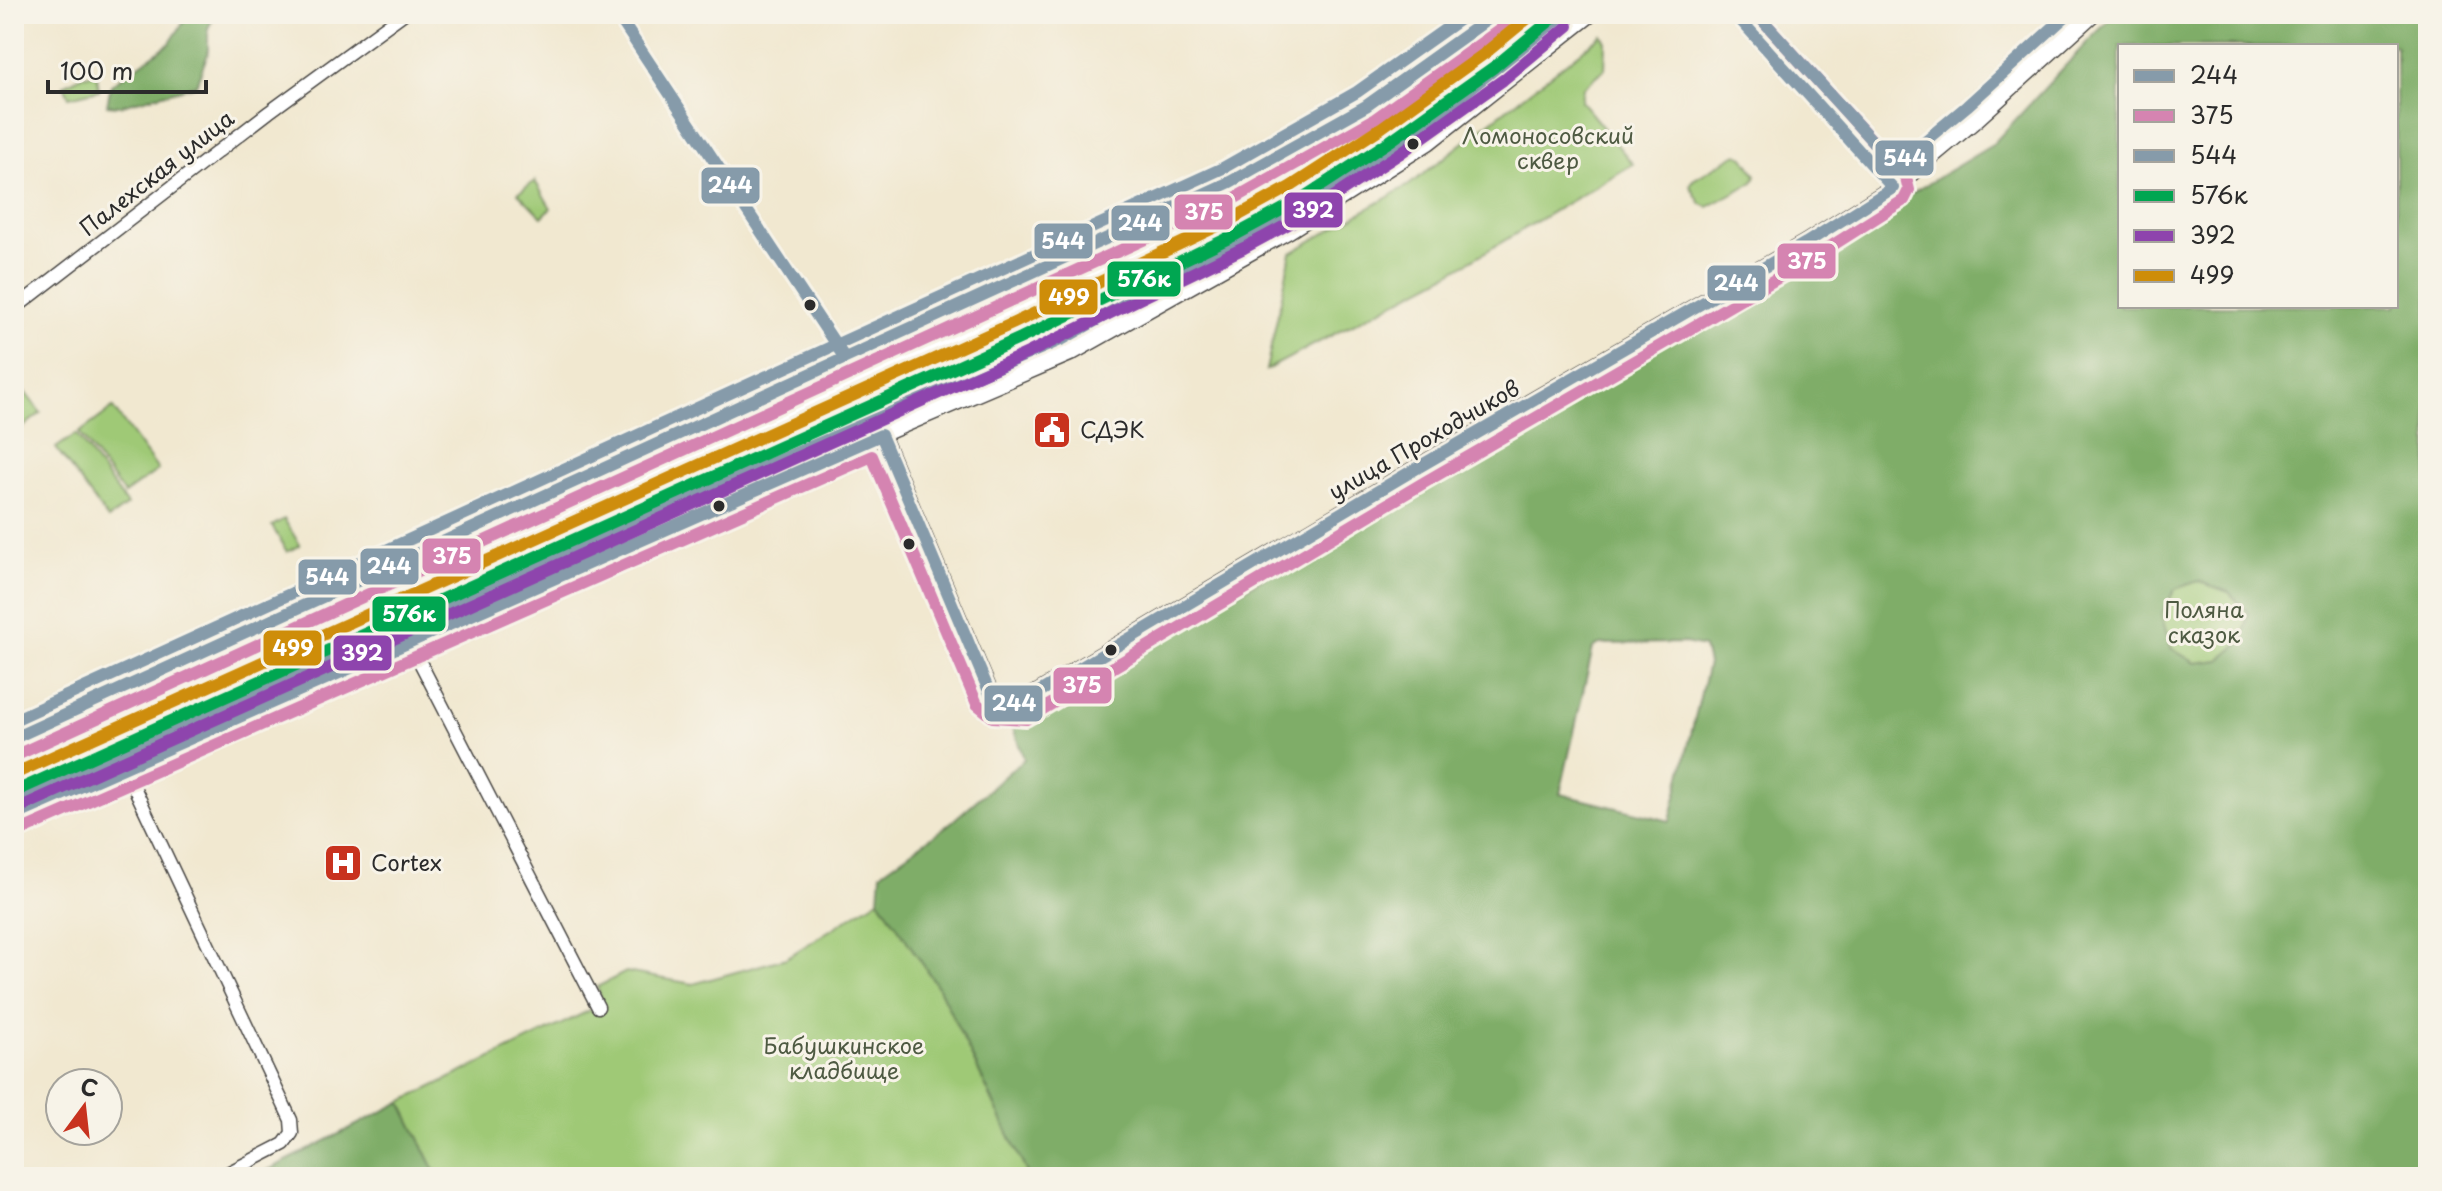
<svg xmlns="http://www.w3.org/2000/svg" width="2442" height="1191" font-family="'Playpen Sans',sans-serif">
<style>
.green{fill:#9fc976;stroke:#657a50;stroke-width:2}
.forest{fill:#7fad67;stroke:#556c49;stroke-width:2;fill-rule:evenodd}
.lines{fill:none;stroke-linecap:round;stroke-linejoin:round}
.minor-casing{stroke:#494744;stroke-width:15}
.tertiary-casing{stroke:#494744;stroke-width:19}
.primary-casing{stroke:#494744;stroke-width:23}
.minor{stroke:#fff;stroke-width:12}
.tertiary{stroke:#fff;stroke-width:16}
.primary{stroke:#fff;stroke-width:20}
.bus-1-casing{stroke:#f7f3e8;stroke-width:18}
.bus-2-casing{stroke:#f7f3e8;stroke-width:18}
.bus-3-casing{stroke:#f7f3e8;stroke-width:18}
.bus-4-casing{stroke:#f7f3e8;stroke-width:18}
.bus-5-casing{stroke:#f7f3e8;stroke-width:18}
.bus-6-casing{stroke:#f7f3e8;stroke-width:18}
.bus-1{stroke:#869baa;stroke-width:12}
.bus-2{stroke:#d584b1;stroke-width:12}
.bus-3{stroke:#869baa;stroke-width:12}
.bus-4{stroke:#00a651;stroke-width:12}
.bus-5{stroke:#8e44ad;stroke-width:12}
.bus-6{stroke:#ce8d09;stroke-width:12}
.bus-dot{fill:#2b2b2b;stroke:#f7f3e8;stroke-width:3}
.labels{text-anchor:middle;stroke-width:6;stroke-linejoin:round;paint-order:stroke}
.park-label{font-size:22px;fill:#4e5a42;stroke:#f7f3e8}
.street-label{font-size:22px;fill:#2b2b2b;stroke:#f7f3e8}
.poi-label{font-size:22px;fill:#2b2b2b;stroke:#f7f3e8;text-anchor:start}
.line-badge{stroke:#f7f3e8;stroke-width:3}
.badge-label{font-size:22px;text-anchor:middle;font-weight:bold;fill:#fff}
</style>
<rect width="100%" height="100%" fill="#f7f3e8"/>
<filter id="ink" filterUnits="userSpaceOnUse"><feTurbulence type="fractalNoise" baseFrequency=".0125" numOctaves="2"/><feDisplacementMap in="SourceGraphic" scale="16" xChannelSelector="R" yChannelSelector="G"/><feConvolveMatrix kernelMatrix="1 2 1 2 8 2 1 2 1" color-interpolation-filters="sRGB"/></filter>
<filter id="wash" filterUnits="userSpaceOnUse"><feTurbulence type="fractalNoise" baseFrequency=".006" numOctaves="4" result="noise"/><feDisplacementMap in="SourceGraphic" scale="32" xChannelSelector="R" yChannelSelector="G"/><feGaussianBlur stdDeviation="1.8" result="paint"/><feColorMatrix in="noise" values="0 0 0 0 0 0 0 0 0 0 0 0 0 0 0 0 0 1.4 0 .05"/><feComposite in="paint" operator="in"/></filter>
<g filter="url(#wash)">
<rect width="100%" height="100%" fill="#f1e8d0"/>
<g class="green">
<path d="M1602 35 1606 42 1605 69 1583 88 1581 101 1633 164 1450 273 1266 370 1291 253 1409 185Z"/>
<path d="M83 75H97L99 90 69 97 64 85Z"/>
<path d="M1737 154 1744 157 1756 175 1753 182 1708 207 1701 204 1690 186 1693 180Z"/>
<path d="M535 181 551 208 542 217 518 193Z"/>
<path d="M14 378 41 413 14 434Z"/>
<path d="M113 408 158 470 124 494 79 433Z"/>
<path d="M76 434 127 505 108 519 56 448Z"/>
<path d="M284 519 300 545 287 552 272 526Z"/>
<path d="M2198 581 2229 592 2249 613 2242 642 2220 660 2195 663 2171 648 2161 615 2175 589Z"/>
<path d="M879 899 940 990 1029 1177H438L401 1102 603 1004 597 987 626 972 693 984 786 958Z"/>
</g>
<g class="forest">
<path d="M183 14H216L208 28V53L196 85 119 106 107 105 111 85 170 43 185 20Z"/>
<path d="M2116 14H2428V1177H1029L940 990 879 899 881 873 948 825 1024 759 1011 722 1425 486 1992 145 2092 37ZM2120 46H2396V306H2120ZM2198 581 2229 592 2249 613 2242 642 2220 660 2195 663 2171 648 2161 615 2175 589ZM1685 643 1704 647 1708 664 1670 821 1560 794 1593 648 1600 644Z"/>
<path d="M401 1102 438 1177H255Z"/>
</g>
</g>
<g filter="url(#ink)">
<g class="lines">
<defs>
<g id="minor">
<path d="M617 14 844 357"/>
<path d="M1735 14 1893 188"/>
<path d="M14 309 269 112 403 14"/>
<path d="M409 641 598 1007"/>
<path d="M125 768 291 1120 292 1133 284 1144 220 1177"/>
</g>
<g id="tertiary">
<path d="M929 325 1020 306"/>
<path d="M881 435 991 696 998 702 1019 704 1417 468 1806 243 1893 188 1977 118 2092 14"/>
<path d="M417 582 521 513"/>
<path d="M431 622 464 604 496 582"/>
<path d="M14 738 1230 182 1366 106 1495 14"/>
<path d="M14 816 587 564 720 503 1070 353 1289 230 1428 142 1590 14"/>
</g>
<g id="primary">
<path d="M14 770 354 618 1063 294 1230 212 1268 192 1425 91 1524 14"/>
<path d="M14 792 1021 338 1237 234 1298 201 1390 141 1494 67 1558 14"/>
</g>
</defs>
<use href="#minor" class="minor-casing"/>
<use href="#tertiary" class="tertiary-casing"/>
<use href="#primary" class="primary-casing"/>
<use href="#minor" class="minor"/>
<use href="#tertiary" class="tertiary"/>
<use href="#primary" class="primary"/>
<defs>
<g id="bus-1">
<path d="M617 14 844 357"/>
<path d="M14 738 1230 182 1366 106 1495 14"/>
<path d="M14 816 881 435 991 696 998 702 1019 704 1417 468 1806 243 1893 188 1735 14"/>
</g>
<g id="bus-2">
<path d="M21 753 1237 197 1375 119 1504 27"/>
<path d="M20 831 872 456 977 704 993 717 1026 719 1425 482 1814 257 1904 200 1909 190 1906 178 1757 14"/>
</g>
<g id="bus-3">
<path d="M1757 14 1895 166 1967 106 2068 14"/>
<path d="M14 720 1223 168 1357 92 1467 14"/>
<path d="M14 799 714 488 1063 339 1281 216 1419 129 1564 14"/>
</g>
<path id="bus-4" d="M14 792 1021 338 1237 234 1298 201 1390 141 1494 67 1558 14"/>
<path id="bus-5" d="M21 807 1028 353 1244 248 1307 214 1399 154 1503 80 1568 26"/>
<path id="bus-6" d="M14 774 1014 323 1230 220 1290 187 1381 128 1484 54 1533 14"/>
</defs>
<use href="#bus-1" class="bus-1-casing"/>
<use href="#bus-2" class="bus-2-casing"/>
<use href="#bus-3" class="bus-3-casing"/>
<use href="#bus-4" class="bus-4-casing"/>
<use href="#bus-5" class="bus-5-casing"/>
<use href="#bus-6" class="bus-6-casing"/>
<use href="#bus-1" class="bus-1"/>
<use href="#bus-2" class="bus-2"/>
<use href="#bus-3" class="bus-3"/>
<use href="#bus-4" class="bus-4"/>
<use href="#bus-5" class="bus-5"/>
<use href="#bus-6" class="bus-6"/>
</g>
</g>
<defs>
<symbol id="civic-square" viewBox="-11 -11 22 22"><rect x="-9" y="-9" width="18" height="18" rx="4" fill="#c8321e" stroke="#f7f3e8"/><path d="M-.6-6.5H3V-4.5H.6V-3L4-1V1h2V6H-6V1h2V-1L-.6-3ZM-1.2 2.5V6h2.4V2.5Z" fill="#fff"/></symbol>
<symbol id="hospital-square" viewBox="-11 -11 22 22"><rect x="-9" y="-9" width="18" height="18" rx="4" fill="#c8321e" stroke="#f7f3e8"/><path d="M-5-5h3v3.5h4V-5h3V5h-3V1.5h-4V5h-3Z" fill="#fff"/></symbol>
</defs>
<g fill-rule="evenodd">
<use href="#civic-square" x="1030" y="408" width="44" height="44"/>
<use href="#hospital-square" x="321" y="841" width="44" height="44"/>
</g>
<g class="bus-dot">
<circle cx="1413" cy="144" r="7"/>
<circle cx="810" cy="305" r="7"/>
<circle cx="719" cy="506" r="7"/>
<circle cx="909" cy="544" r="7"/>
<circle cx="1111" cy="650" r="7"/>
</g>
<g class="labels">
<g class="park-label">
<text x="1548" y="144">Ломоносовский<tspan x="1548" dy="25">сквер</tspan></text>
<text x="2204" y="618">Поляна<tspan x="2204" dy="25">сказок</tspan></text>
<text x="844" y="1054">Бабушкинское<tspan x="844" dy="25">кладбище</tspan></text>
</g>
<g class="street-label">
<text transform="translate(157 173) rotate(-38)" y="8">Палехская улица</text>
<text transform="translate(1424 440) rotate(-30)" y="8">улица Проходчиков</text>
</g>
<g class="poi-label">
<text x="1080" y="438">СДЭК</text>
<text x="371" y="871">Cortex</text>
</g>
</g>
<g class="line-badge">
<rect x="1874" y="139" width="61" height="38" rx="8" fill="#869baa"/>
<rect x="700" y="166" width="61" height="39" rx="8" fill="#869baa"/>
<rect x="1283" y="191" width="61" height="38" rx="8" fill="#8e44ad"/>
<rect x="1173" y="193" width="61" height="38" rx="8" fill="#d584b1"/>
<rect x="1110" y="204" width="61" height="38" rx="8" fill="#869baa"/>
<rect x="1033" y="222" width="61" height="38" rx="8" fill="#869baa"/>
<rect x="1776" y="242" width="61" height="38" rx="8" fill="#d584b1"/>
<rect x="1106" y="260" width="76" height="38" rx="8" fill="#00a651"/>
<rect x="1706" y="264" width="61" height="38" rx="8" fill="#869baa"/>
<rect x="1038" y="278" width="61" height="38" rx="8" fill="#ce8d09"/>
<rect x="421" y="537" width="61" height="38" rx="8" fill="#d584b1"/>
<rect x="359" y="547" width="61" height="39" rx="8" fill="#869baa"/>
<rect x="297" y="558" width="61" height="38" rx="8" fill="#869baa"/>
<rect x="371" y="595" width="76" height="38" rx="8" fill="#00a651"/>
<rect x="262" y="629" width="61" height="38" rx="8" fill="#ce8d09"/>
<rect x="332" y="634" width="61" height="38" rx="8" fill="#8e44ad"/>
<rect x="1052" y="666" width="61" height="39" rx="8" fill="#d584b1"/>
<rect x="983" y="684" width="61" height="39" rx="8" fill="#869baa"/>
</g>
<g class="badge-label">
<text x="1905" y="166">544</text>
<text x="730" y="193">244</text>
<text x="1313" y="218">392</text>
<text x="1204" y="220">375</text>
<text x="1140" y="231">244</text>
<text x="1063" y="249">544</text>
<text x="1807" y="269">375</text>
<text x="1144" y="287">576к</text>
<text x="1736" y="291">244</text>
<text x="1069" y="305">499</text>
<text x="452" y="564">375</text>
<text x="389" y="574">244</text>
<text x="327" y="585">544</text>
<text x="409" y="622">576к</text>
<text x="293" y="656">499</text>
<text x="362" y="661">392</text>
<text x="1082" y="693">375</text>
<text x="1014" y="711">244</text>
</g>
<rect width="2442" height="1191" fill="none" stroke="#f7f3e8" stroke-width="48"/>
<rect x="2118" y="44" width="280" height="264" fill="#f7f3e8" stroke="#a5a39c" stroke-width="2"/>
<rect x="2134" y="70" width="40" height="12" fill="#869baa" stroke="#a5a39c" stroke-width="2"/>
<text x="2190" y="84" font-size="24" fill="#2b2b2b">244</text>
<rect x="2134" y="110" width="40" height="12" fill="#d584b1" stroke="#a5a39c" stroke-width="2"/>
<text x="2190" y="124" font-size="24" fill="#2b2b2b">375</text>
<rect x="2134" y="150" width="40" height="12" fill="#869baa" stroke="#a5a39c" stroke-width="2"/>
<text x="2190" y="164" font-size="24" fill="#2b2b2b">544</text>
<rect x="2134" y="190" width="40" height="12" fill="#00a651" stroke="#a5a39c" stroke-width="2"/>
<text x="2190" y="204" font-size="24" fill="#2b2b2b">576к</text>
<rect x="2134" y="230" width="40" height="12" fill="#8e44ad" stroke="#a5a39c" stroke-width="2"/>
<text x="2190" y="244" font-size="24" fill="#2b2b2b">392</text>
<rect x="2134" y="270" width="40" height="12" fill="#ce8d09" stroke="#a5a39c" stroke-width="2"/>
<text x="2190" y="284" font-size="24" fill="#2b2b2b">499</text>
<g transform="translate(84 1107) rotate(15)"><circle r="38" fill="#f7f3e8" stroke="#a5a39c" stroke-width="2"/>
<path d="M0-6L14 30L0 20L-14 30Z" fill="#c8321e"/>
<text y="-12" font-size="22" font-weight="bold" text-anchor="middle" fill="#2b2b2b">С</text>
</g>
<path d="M48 80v12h158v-12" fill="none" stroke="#2b2b2b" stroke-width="4"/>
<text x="60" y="80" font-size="24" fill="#2b2b2b" stroke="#f7f3e8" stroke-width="6" paint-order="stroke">100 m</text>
</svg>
